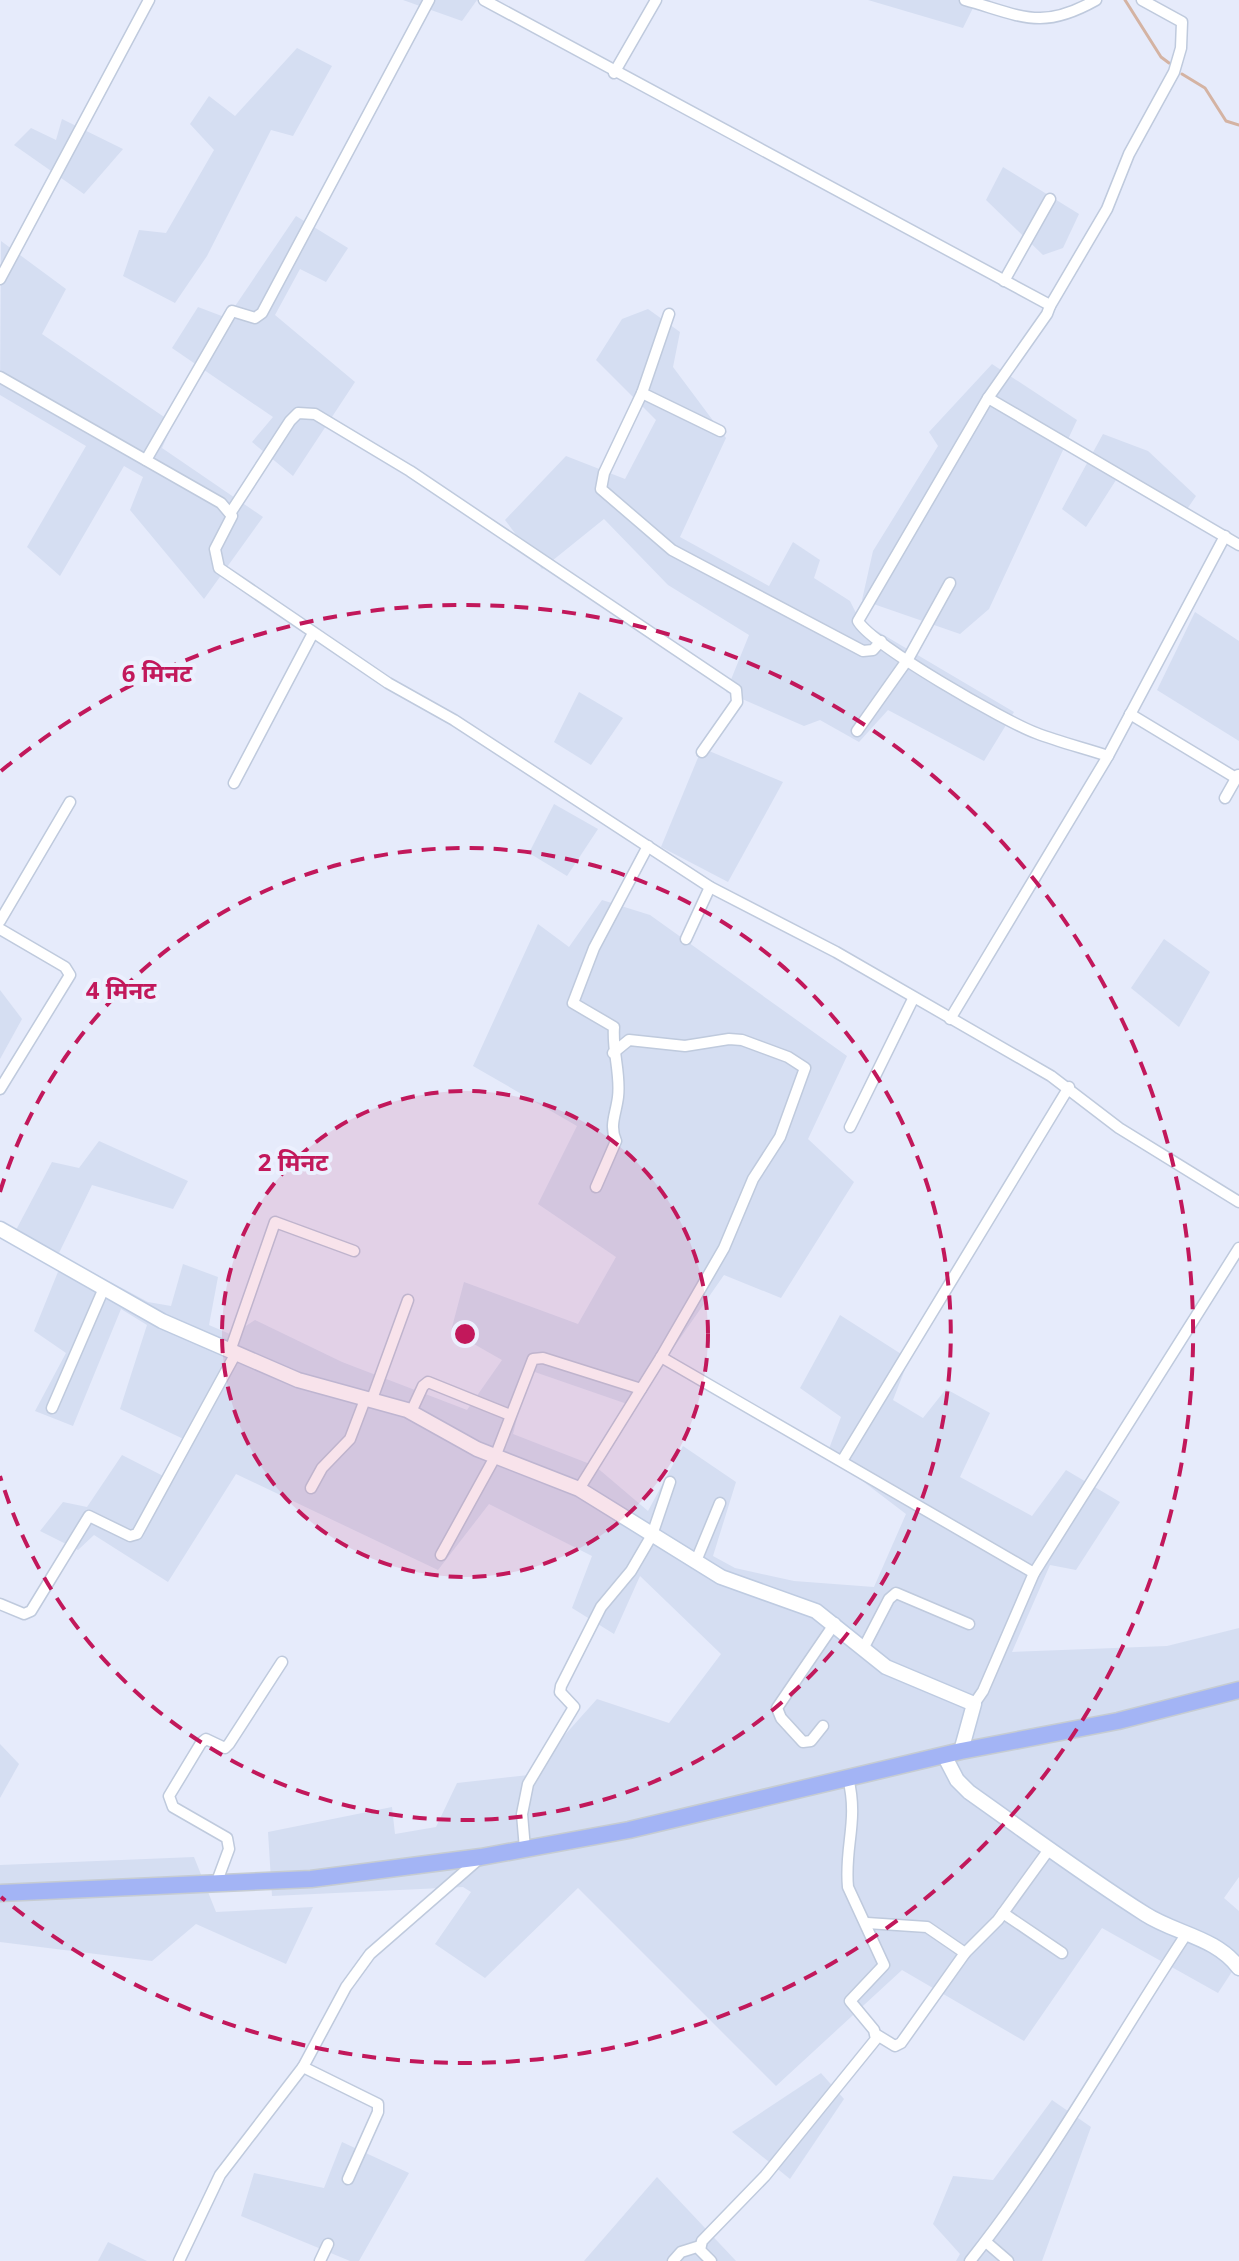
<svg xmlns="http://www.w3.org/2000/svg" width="1239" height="2261" font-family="'Open Sans','Noto Sans Devanagari',sans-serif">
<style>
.residential{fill:#d5def2}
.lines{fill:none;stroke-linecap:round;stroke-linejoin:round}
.stream{stroke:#d4b3a3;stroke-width:3}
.street-casing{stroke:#bfcadd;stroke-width:13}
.secondary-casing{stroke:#becbe1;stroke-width:17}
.primary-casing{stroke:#c6ccd2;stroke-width:19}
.street{stroke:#fff;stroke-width:10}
.secondary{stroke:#fff;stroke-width:14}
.primary{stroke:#a3b4f5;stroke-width:16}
.ring{fill:none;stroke:#c2185b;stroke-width:4;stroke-dasharray:14 10}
.centre{fill:#c2185b;stroke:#ecf0fe;stroke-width:4}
.ring-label{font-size:24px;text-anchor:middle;font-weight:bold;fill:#c2185b;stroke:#ecf0fe;stroke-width:8;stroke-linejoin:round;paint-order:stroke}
</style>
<rect width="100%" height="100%" fill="#e6ebfb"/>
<g class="residential">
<path d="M403 0H477L462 21Z"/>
<path d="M868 0H977L963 28Z"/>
<path d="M297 48 332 66 293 136 271 130 207 256 175 303 123 276 139 230 166 233 214 150 190 124 209 96 235 116Z"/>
<path d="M62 119 123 149 84 194 14 145 31 128 56 140Z"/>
<path d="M1003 167 1079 214 1063 248 1043 255 986 200Z"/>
<path d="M296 216 348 248 326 282 300 269 275 315 355 382 293 476 252 442 273 417 172 348 198 307 227 318Z"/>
<path d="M1 241 66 289 42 334 173 423 162 448 263 517 204 599 130 510 143 477 124 466 60 576 27 547 86 446 0 395Z"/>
<path d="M648 309 680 332 673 367 726 438 680 537 769 586 793 542 820 560 814 578 850 601 860 621 1014 712 984 761 888 710 859 742 820 720 804 726 726 692 749 635 668 585 604 519 542 569 505 520 566 456 625 479 656 420 596 360 622 319Z"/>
<path d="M992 364 1077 420 989 609 960 634 862 600 873 551 938 446 929 432Z"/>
<path d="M1103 434 1148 451 1196 496 1181 518 1116 480 1086 527 1062 509Z"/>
<path d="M1195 612 1239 641V741L1157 690Z"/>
<path d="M579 692 623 718 591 765 554 742Z"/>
<path d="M702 748 783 782 728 882 661 847Z"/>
<path d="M554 804 598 829 567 876 529 853Z"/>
<path d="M602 900 650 915 847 1056 808 1139 854 1182 781 1298 724 1275 633 1406 529 1370 513 1434 595 1466 648 1511 683 1446 736 1482 713 1556 735 1568 794 1581 874 1587 906 1514 827 1454 841 1417 800 1388 840 1315 909 1359 893 1400 923 1418 946 1389 990 1413 960 1477 1032 1516 1066 1470 1120 1502 1076 1570 1050 1565 1012 1652 1167 1646 1239 1628V1877L1224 1898 1239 1911V1961L1218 1993 1102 1928 1024 2041 902 1970 776 2086 578 1888 485 1978 435 1944 471 1892 463 1887 272 1896 268 1832 392 1807 395 1834 436 1827 457 1783 529 1775 597 1699 669 1723 721 1654 640 1576 614 1634 572 1608 592 1556 489 1504 438 1570 236 1474 168 1582 94 1535 78 1550 40 1531 63 1502 87 1507 122 1455 173 1481 192 1443 120 1409 147 1325 121 1309 73 1426 35 1411 66 1353 34 1331 64 1257 148 1302 171 1306 183 1264 218 1277 209 1325 232 1335 255 1320 342 1362 467 1410 502 1360 451 1331 464 1282 578 1324 616 1257 538 1204 577 1126 473 1066 538 924 569 947Z"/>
<path d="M1164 939 1210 972 1179 1027 1131 988Z"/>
<path d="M0 990 22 1019 0 1059Z"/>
<path d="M99 1141 188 1181 173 1209 92 1185 59 1253 16 1230 52 1162 79 1168Z"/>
<path d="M0 1744 19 1764 0 1798Z"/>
<path d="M194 1857 216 1912 313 1907 286 1964 196 1924 152 1961 0 1942V1865Z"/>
<path d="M821 2073 844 2099 790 2179 732 2132Z"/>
<path d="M1052 2100 1091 2127 1042 2261H956L960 2254 933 2224 953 2176 993 2180Z"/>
<path d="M342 2142 409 2173 359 2261H350L241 2216 254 2173 324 2188Z"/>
<path d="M657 2177 736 2261H584Z"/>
<path d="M108 2242 147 2261H98Z"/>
</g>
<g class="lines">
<g class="stream">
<path d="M1125 0 1161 57 1169 63"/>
<path d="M1182 74 1205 88 1226 121 1239 125"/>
</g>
<defs>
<g id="street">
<path d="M484 0 1046 303 1050 306 1047 314 988 398 1239 545"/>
<path d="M965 0C1022 16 1041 31 1096 0"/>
<path d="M614 73 656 0"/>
<path d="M0 279 149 0"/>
<path d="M1004 281 1050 199"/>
<path d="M1050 306 1107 209 1129 154 1174 72 1181 48 1182 22 1142 0"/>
<path d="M669 314 642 393 604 473 601 489 672 550 863 651 873 650 881 641"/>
<path d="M0 377 221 503 232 516 215 549 219 568 388 683 454 720 710 887 836 952 1051 1076 1119 1128 1239 1202"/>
<path d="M642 393 720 431"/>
<path d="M988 398 858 621C871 645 1006 722 1036 733 1059 742 1084 748 1108 756"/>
<path d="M146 460 232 311 255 318 262 313 429 0"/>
<path d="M231 512 290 421 298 413 315 414 410 471 736 690 737 702 702 752"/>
<path d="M1130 714 1236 778"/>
<path d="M857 731 908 659 950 583"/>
<path d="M234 783 313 633"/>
<path d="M1225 798 1238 775"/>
<path d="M0 921 70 802"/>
<path d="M0 929 65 967 70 975 0 1089"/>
<path d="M686 939 710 887"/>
<path d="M950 1019 1108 756 1225 536"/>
<path d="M613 1053 629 1040 685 1046 729 1039 742 1040 788 1057 805 1068 780 1137 753 1179 724 1248 661 1357 1034 1573"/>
<path d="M850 1127 913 999"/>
<path d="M596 1187 616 1141C609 1125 616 1114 618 1097 621 1074 612 1051 614 1027L573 1003 594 948 648 846"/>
<path d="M230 1351 275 1222 354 1251"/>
<path d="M372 1399 408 1300"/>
<path d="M52 1408 104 1288"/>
<path d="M411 1412 423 1386 428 1382 510 1415"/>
<path d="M842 1461 1069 1087"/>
<path d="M311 1488 322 1468 350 1439 366 1397"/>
<path d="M579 1489 661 1357"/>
<path d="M441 1555 495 1457 533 1359 543 1358 641 1389"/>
<path d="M696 1561 720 1503"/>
<path d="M0 1604 24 1614 31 1611 89 1516 130 1536 137 1534 236 1353"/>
<path d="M863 1649 889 1599 896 1593 969 1624"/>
<path d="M974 1704 983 1691 1034 1573 1239 1248"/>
<path d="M823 1726 811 1741 803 1742 781 1718 777 1708 835 1623"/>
<path d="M525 1849 522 1814 528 1784 574 1707 560 1692 561 1686 601 1607 631 1571 652 1535 670 1482"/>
<path d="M216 1884 229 1849 227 1838 173 1807 169 1796 201 1743 206 1739 225 1748 229 1744 282 1662"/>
<path d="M1003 1913 1062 1953"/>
<path d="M867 1923 927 1927 965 1953"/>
<path d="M877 2035 895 2046 901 2043 965 1953 998 1920 1050 1848"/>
<path d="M348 2179 378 2112V2104L303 2067 346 1987 370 1954 479 1859"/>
<path d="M986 2242 1008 2261"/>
<path d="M179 2261 220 2175 303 2067"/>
<path d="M320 2261 328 2244"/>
<path d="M673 2261 681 2252 700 2246"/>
<path d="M711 2261 700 2250 702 2241 765 2176 876 2039 874 2030 850 2001 884 1965 848 1887C844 1847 859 1821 848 1778"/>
<path d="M970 2261C1052 2158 1115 2042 1187 1933"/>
</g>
<g id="secondary">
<path d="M0 1229 162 1321 298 1380 407 1410 477 1449 579 1489 721 1577 816 1611 886 1667 974 1704 961 1751"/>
<path d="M945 1757 957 1780 969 1792C1027 1833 1085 1876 1145 1914 1176 1934 1216 1937 1239 1968"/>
</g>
<path id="primary" d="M0 1893 311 1879 481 1857 629 1830 961 1751 1118 1721 1239 1690"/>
</defs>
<use href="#street" class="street-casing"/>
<use href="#secondary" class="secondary-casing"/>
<use href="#primary" class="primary-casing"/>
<use href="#street" class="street"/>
<use href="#secondary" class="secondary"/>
<use href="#primary" class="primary"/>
</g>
<circle cx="465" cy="1334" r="243" fill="#c2185b" fill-opacity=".12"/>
<g class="ring">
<circle cx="465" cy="1334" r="243"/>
<path d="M0 1192A486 486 0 1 1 0 1476"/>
<path d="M1 771A729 729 0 1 1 1 1897"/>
</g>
<circle cx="465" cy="1334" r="12" class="centre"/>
<g class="ring-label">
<text x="157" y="682">6 मिनट</text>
<text x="121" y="999">4 मिनट</text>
<text x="293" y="1171">2 मिनट</text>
</g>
</svg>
